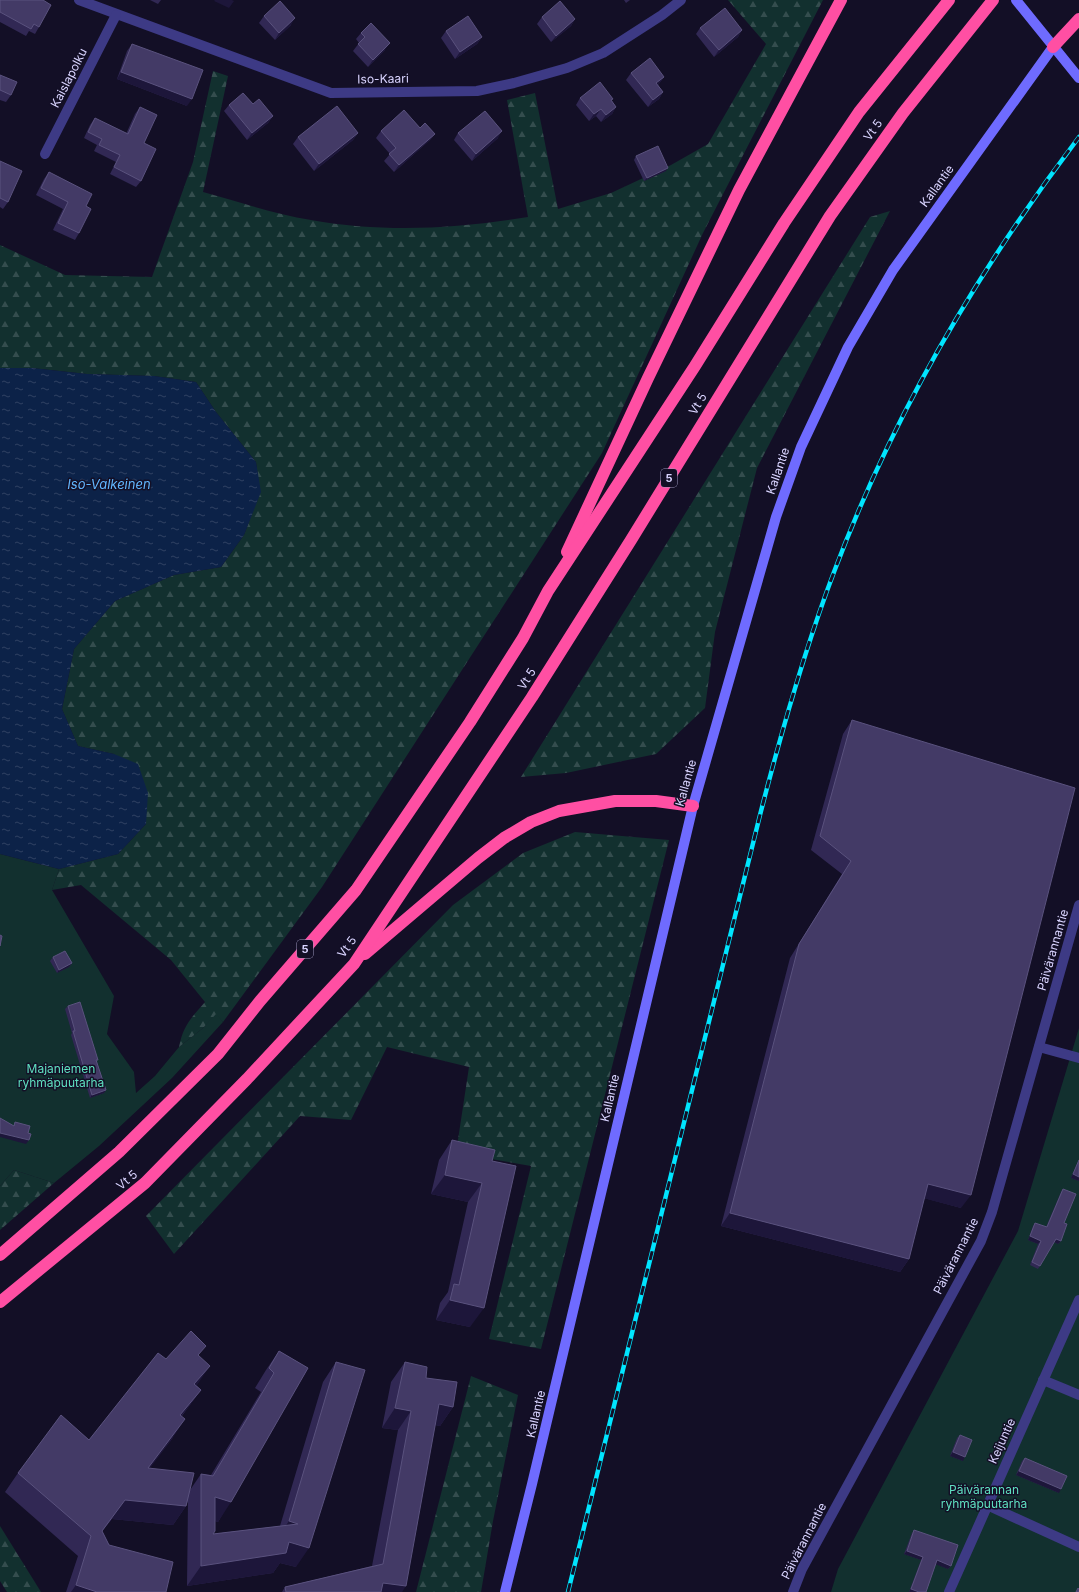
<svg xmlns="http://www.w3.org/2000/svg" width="1079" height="1592" font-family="Inter,sans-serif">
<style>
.green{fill:#12302f}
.forest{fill:url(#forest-firs)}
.water{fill:url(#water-ripples)}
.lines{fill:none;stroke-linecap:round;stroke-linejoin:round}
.minor{stroke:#3d3a85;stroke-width:10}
.tertiary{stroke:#3d3a85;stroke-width:10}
.secondary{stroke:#6f6bff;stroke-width:10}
.motorway{stroke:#ff4fa3;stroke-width:12}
.rail-casing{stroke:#00e5ff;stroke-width:4.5}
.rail{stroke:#130f26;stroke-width:3;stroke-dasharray:9;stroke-linecap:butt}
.wall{fill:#312854}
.shaded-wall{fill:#1d163a}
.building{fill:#433a66;stroke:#5a527e}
.labels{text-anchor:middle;stroke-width:3;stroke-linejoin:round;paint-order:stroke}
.shield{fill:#130f26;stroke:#9e99be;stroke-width:1}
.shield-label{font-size:11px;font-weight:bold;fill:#d9d4ff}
.street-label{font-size:12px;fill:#d9d4ff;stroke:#130f26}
.park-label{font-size:12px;fill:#5fe0c0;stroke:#130f26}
.water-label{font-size:13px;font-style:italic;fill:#62b6ff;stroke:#130f26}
</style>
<defs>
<pattern id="forest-firs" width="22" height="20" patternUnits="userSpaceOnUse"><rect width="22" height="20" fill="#12302f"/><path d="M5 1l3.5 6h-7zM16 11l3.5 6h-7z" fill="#344d4e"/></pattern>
<pattern id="water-ripples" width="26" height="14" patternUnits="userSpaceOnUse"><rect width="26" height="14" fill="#0c2248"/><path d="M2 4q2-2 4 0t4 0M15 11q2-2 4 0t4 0" fill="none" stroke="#2f4163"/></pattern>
</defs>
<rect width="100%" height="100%" fill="#130f26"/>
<g class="green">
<path d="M0 854 59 869 52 890 114 996 107 1034 134 1072 136 1093 155 1076 179 1047 203 1028 216 1013 223 1022 172 1078 99 1146 54 1183 14 1170 0 1186Z"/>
<path d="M1079 1028V1592H831L838 1569 1018 1231Z"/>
</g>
<g class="forest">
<path d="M728 0H823L703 233 602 453 322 887 223 1022 216 1014 203 1028 179 1047C183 1026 191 1018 205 1002L171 960 81 885 52 890 59 869 118 854 146 824 114 754 78 746 62 709 74 649 115 601 174 575 221 567 244 535 260 492 256 462 216 412 196 382 154 376 87 374 32 368H0V245L65 275 152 277 193 162 213 71 228 76 203 192C239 202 275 214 311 220 384 233 456 229 528 217L507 100 535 93 558 209 611 193 671 165 708 144 766 44Z"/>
<path d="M890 211 757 468 715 632 705 708 656 754 566 773 521 777 870 217Z"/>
<path d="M575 832 669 840 541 1349 489 1339 531 1166 456 1153 469 1067 387 1047 351 1120 300 1116 174 1254 146 1216 453 905 523 853Z"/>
<path d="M14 1170 54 1183 0 1230V1186Z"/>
<path d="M471 1376 518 1395 493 1521 481 1592H416Z"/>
<path d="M0 1526 41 1592H7L0 1581Z"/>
</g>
<path class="water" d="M0 368H32L87 374 154 376 196 382 216 412 256 462 261 492 244 535 221 567 174 575 115 601 74 649 62 709 78 746 114 754 138 764 148 793 146 824 118 854 59 869 0 854Z"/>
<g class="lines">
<g class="minor">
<path d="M79 0 331 93 477 91 514 83 567 68 603 53 662 15 681 0"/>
<path d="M45 154 116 15"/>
<path d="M1039 1047 1079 1058"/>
<path d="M1043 1380 1079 1395"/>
<path d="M987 1505 1079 1547"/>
<path d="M949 1592 1079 1300"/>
</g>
<path class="tertiary" d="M793 1592 802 1569 981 1241 992 1212 1079 905"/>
<g class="secondary">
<path d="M1016 0 1079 78"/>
<path d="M505 1592 532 1484 693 806 776 517 801 447 848 347 893 270 1053 47"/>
</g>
<g class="motorway">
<path d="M1053 47 1079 19"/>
<path d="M567 552 648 378 739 190 841 0"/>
<path d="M365 954 478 858 504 838 531 822 559 811 615 801H656L693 806"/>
<path d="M0 1255 119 1152 218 1054 260 1001 356 890 470 722 523 638 548 591 695 366 784 223 859 112 949 0"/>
<path d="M0 1302 145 1183 247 1079 354 964 532 697 631 540 830 216 903 113 993 0"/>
</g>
<defs>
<path id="rail" d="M568 1592 760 815C781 733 804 651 834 572 893 415 978 270 1079 137"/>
</defs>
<use href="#rail" class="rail-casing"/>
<use href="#rail" class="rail"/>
</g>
<g class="wall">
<path d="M0 0 39 27 35 34 29 31 26 36 0 22Z"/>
<path d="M150 0H161L158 4Z"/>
<path d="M624 0H630L626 3Z"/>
<path d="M264 16 291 25 275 40 259 23Z"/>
<path d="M542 17 575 19 571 26 551 42 537 24Z"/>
<path d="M700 28 742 30 738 37 714 57 696 34Z"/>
<path d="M446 31 482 37 477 44 455 59 441 38Z"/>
<path d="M361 33 385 50 368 67 353 51 359 43 356 39Z"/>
<path d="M132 44 187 106 117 79 127 51Z"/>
<path d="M631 73 664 77 658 85 663 92 659 99 648 107 626 80Z"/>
<path d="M0 75 11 95 6 102 0 100Z"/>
<path d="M580 98 612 101 616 107 612 114 601 122 596 116 589 121 576 105Z"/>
<path d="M253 104 273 116 268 123 247 140 224 111 229 105Z"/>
<path d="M140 107 144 143 141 181 136 187 110 174 116 162 94 151 97 145 84 138 90 125 95 118 126 134 135 114Z"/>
<path d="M420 128 435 134 430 140 394 172 384 161 390 154 376 138 381 131Z"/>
<path d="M358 133 353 140 314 171 293 144 298 137Z"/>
<path d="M458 133 498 138 472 161 454 140Z"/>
<path d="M636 156 666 171 644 181 634 160Z"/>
<path d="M0 161 8 202 3 209 0 207Z"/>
<path d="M49 172 86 206 79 233 75 240 53 230 63 209 36 195 44 179Z"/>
<path d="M852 720 961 1208 924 1198 909 1259 900 1272 721 1226 790 958 842 874 811 850 843 734Z"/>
<path d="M53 957 72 963 69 967 57 973 50 961Z"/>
<path d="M68 1006 97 1062 106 1090 104 1093 90 1098 71 1035 72 1033 65 1009Z"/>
<path d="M452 1140 492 1161 470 1327 436 1320 440 1303 448 1292 468 1202 431 1194 439 1160Z"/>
<path d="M1079 1159V1181L1071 1178Z"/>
<path d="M1063 1189 1064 1223 1061 1241 1058 1244 1054 1242 1038 1269 1030 1265 1038 1244 1028 1240 1033 1226 1035 1223 1046 1227 1061 1192Z"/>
<path d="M279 1351 308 1368 218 1522 215 1521 213 1534 280 1526 323 1382 336 1362 296 1567 280 1563 273 1573 187 1586 188 1501 186 1506 173 1525 112 1519 102 1531 109 1545 166 1592H66L78 1556 5 1492 18 1473 89 1440 166 1359 198 1356 196 1385 201 1390 187 1409 182 1416 172 1439 149 1468 190 1490 201 1474 211 1475 261 1392 255 1388 266 1370Z"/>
<path d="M405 1362 426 1378 453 1407 440 1426 435 1425 402 1592H282L285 1587 372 1566 398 1430 382 1428 391 1382Z"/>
<path d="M960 1435 963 1461 950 1456 957 1438Z"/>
<path d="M1025 1458 1059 1493 1016 1475 1022 1461Z"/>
<path d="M914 1530 951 1566 948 1569 936 1564 926 1592H909L921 1560 904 1554 912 1533Z"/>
</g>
<g class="shaded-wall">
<path d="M215 0H232L234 1 229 8 214 1Z"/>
<path d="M295 18 291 25 275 40 279 33Z"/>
<path d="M575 19 571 26 551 42 556 36Z"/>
<path d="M742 30 738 37 714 57 719 50Z"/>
<path d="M482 37 477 44 455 59 460 52Z"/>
<path d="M390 43 385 50 368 67 373 60Z"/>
<path d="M121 72 192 99 187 106 117 79Z"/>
<path d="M664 77 659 84 651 90 656 83Z"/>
<path d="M663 92 659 99 648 107 653 100Z"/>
<path d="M616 107 612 114 601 122 606 115Z"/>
<path d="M601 109 596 116 589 121 594 114Z"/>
<path d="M273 116 268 123 247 140 252 133Z"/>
<path d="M502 131 498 138 472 161 476 154Z"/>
<path d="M358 133 353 140 314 171 319 164Z"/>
<path d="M435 134 430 140 394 172 399 165Z"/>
<path d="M668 168 666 171 644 181 647 178Z"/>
<path d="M72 963 69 967 57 973 59 970Z"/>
<path d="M106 1090 104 1093 90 1098 92 1095Z"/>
<path d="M0 1133 29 1140 26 1144 0 1137Z"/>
<path d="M1073 1174 1079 1177V1181L1071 1178Z"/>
<path d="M445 1175 482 1183 468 1202 431 1194Z"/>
<path d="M928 1184 971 1195 961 1208 919 1197Z"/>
<path d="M730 1213 909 1259 900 1272 721 1226Z"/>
<path d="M1030 1236 1041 1241 1038 1244 1028 1240Z"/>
<path d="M1056 1239 1061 1241 1058 1244 1054 1242Z"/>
<path d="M450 1300 484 1308 470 1327 436 1320Z"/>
<path d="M210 1366 197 1385 181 1403 194 1384Z"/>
<path d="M201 1390 187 1409 166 1434 180 1415Z"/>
<path d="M439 1404 453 1407 440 1426 425 1423Z"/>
<path d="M395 1408 411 1411 398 1430 382 1428Z"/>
<path d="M185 1419 172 1439 135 1488 148 1468Z"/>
<path d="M953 1452 965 1457 963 1461 950 1456Z"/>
<path d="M1019 1471 1061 1489 1059 1493 1016 1475Z"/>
<path d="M215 1497 231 1502 218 1522 201 1516Z"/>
<path d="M125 1500 186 1506 173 1525 112 1519 88 1550Z"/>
<path d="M289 1521 298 1524 276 1540Z"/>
<path d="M289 1542 309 1548 296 1567 280 1563 273 1573 187 1586 201 1566Z"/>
<path d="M907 1551 923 1557 921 1560 904 1554Z"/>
<path d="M937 1560 951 1566 948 1569 935 1564Z"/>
<path d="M383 1583 406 1586 402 1592H376Z"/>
<path d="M76 1585 97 1592H71Z"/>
<path d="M911 1589 919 1592H909Z"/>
</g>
<g class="building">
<path d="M0 0H43L51 5 39 27 34 24 31 29 0 12Z"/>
<path d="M280 1 295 18 279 33 264 16Z"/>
<path d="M560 1 575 19 556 36 542 17Z"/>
<path d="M725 8 742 30 719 50 700 28Z"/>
<path d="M468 16 482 37 460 52 446 31Z"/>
<path d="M371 23 390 43 373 60 358 44 365 37 361 33Z"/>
<path d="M132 44 203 70 192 99 121 72Z"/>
<path d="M650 58 664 77 656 83 663 92 653 100 631 73Z"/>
<path d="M0 75 17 82 11 95 0 90Z"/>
<path d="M600 82 613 99 611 100 616 107 606 115 601 109 594 114 580 98Z"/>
<path d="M243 93 253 104 259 99 273 116 252 133 229 105Z"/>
<path d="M337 106 358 133 319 164 298 137Z"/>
<path d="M140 107 157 115 144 143 156 149 141 181 114 167 120 155 99 145 102 139 88 132 95 118 128 134Z"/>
<path d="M404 110 420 128 425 123 435 134 399 165 389 154 396 148 381 131Z"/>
<path d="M485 111 502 131 476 154 458 133Z"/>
<path d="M658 146 668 168 647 178 636 156Z"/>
<path d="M0 161 22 171 8 202 0 198Z"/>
<path d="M49 172 92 194 86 206 91 209 79 233 58 223 68 202 41 188Z"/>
<path d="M852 720 1075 788 971 1195 928 1184 909 1259 730 1213 799 944 851 861 820 836Z"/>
<path d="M0 935 2 936 0 946Z"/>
<path d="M65 951 72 963 59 970 53 957Z"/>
<path d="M80 1002 98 1060H96L106 1090 92 1095 73 1031H75L68 1006Z"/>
<path d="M0 1118 14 1126 15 1122 30 1126 28 1133 31 1134 29 1140 0 1133Z"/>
<path d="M452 1140 495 1150 492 1161 516 1166 484 1308 450 1300 454 1284 459 1285 482 1183 445 1175Z"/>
<path d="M1079 1160V1177L1073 1174Z"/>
<path d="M1063 1189 1076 1194 1064 1223 1067 1224 1061 1241 1056 1239 1040 1266 1032 1262 1041 1241 1030 1236 1035 1223 1047 1227Z"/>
<path d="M191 1331 206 1346 198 1355 210 1366 194 1384 201 1390 180 1415 185 1419 148 1468 194 1473 186 1506 125 1500 102 1531 109 1545 173 1562 166 1592H97L76 1585 91 1536 18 1473 61 1415 89 1440 158 1353 166 1359Z"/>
<path d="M279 1351 308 1368 231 1502 215 1497V1531L213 1534 298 1524 289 1521 336 1362 365 1370 309 1548 289 1542 286 1553 201 1566V1474L213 1476 274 1373 269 1368Z"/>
<path d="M405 1362 427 1367 426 1378 457 1382 453 1407 439 1404 406 1586 383 1583 381 1592H286L285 1587 383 1564 411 1411 395 1408Z"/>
<path d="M960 1435 972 1440 965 1457 953 1452Z"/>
<path d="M1025 1458 1067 1476 1061 1489 1019 1471Z"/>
<path d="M914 1530 958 1545 951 1566 937 1560 926 1592H919L911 1589 923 1557 907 1551Z"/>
<path d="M1078 1588 1079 1589V1592H1076Z"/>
</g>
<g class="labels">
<g class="shield">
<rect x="661" y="469" width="16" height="18" rx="3"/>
<rect x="297" y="940" width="16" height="18" rx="3"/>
</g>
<g class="shield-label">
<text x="669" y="482">5</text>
<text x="305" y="953">5</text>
</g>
<g class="street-label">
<text transform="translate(69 78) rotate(-63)" y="4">Kaislapolku</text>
<text transform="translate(383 79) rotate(-1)" y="4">Iso-Kaari</text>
<text transform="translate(873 130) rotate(-55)" y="4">Vt 5</text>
<text transform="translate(937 186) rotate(-54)" y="4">Kallantie</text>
<text transform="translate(698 404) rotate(-59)" y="4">Vt 5</text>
<text transform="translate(778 471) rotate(-71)" y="4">Kallantie</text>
<text transform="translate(527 679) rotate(-58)" y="4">Vt 5</text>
<text transform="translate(686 783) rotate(-74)" y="4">Kallantie</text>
<text transform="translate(347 947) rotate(-54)" y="4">Vt 5</text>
<text transform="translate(1053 950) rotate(-74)" y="4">Päivärannantie</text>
<text transform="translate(610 1098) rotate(-77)" y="4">Kallantie</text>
<text transform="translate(127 1180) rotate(-40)" y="4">Vt 5</text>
<text transform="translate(956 1256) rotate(-63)" y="4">Päivärannantie</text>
<text transform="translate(536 1414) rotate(-77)" y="4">Kallantie</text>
<text transform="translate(1002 1441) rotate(-66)" y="4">Keijuntie</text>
<text transform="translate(804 1541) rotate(-63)" y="4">Päivärannantie</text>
</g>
<g class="park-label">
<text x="61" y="1073">Majaniemen<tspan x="61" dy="14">ryhmäpuutarha</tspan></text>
<text x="984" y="1494">Päivärannan<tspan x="984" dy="14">ryhmäpuutarha</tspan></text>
</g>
<g class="water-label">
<text x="109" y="489">Iso-Valkeinen</text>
</g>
</g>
</svg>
